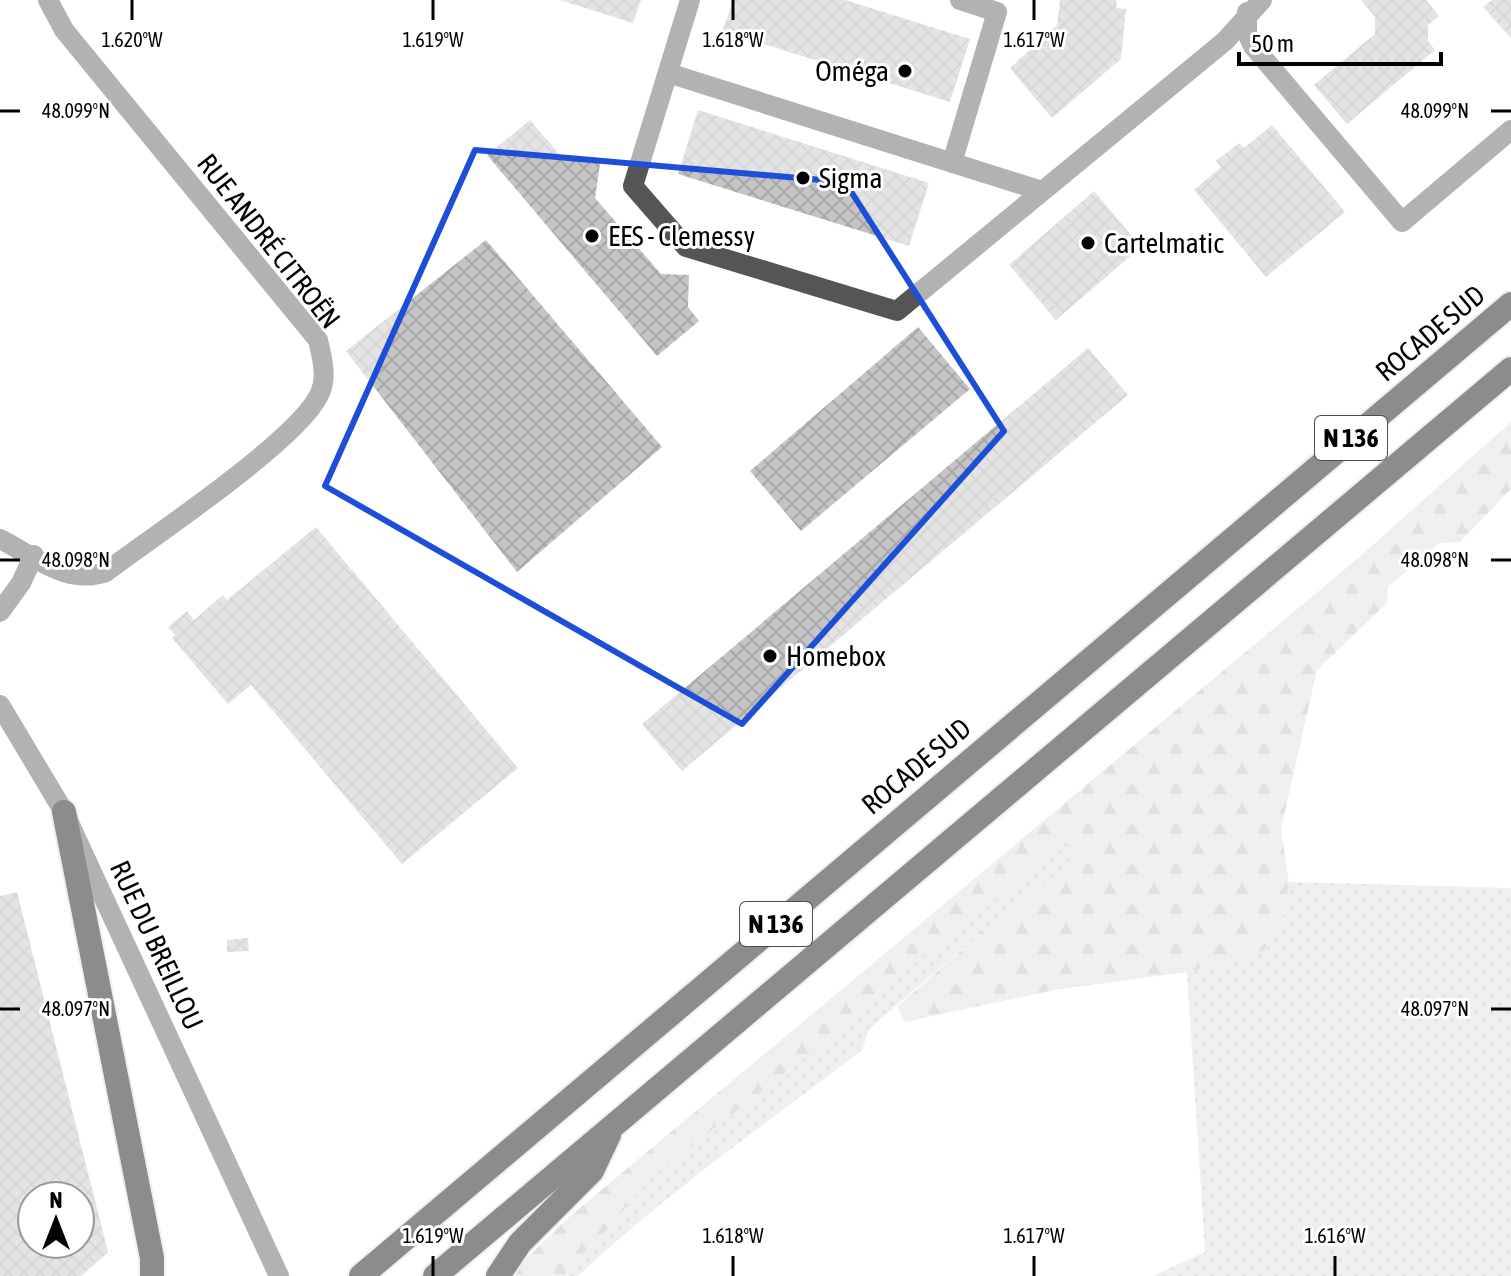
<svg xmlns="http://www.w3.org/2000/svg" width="1511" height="1276" font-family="'Asap Condensed',sans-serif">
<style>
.grass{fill:url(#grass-dots)}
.forest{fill:url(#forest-firs)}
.building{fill:url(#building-cross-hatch);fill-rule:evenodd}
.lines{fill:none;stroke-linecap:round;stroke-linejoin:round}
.highway-casing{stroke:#dbdbdb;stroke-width:28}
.minor{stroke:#555;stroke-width:20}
.highway{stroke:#000;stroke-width:24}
.marked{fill:none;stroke:#1d4ed8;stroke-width:6;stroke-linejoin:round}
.ticks{fill:none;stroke:#000;stroke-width:3}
.poi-dot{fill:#000;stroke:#fff;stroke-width:3}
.labels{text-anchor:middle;stroke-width:6;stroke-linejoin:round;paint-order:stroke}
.shield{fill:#fff;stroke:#4c4c4c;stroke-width:2}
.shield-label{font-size:26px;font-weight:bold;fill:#000}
.poi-label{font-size:28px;fill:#000;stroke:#fff;text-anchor:start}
.street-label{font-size:28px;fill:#000;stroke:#fff}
.ticks-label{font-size:20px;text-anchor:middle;fill:#000;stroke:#fff;stroke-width:6;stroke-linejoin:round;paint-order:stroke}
</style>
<defs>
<pattern id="grass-dots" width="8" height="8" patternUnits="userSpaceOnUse" patternTransform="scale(2)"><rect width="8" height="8" fill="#dcdcdc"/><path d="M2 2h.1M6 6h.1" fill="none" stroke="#bbb" stroke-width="1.8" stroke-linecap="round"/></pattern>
<pattern id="forest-firs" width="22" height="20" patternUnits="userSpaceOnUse" patternTransform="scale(2)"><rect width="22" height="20" fill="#dcdcdc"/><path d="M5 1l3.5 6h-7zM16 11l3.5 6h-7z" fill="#bbb"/></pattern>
<pattern id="building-cross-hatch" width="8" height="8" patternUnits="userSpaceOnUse" patternTransform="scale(2)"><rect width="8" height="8" fill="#c4c4c4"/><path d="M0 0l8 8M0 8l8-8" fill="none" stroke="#a7a7a7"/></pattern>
</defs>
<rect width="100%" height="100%" fill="#fff"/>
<g class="grass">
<path d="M1071 841 1074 853 1063 869 985 929 869 1029 862 1050C766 1123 667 1193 578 1276H565L573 1262 600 1238 653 1176 830 1038 884 987Z"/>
<path d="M1289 882 1511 888V1276H1153L1205 1252 1187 972 1235 962 1283 923Z"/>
</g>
<path class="forest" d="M1511 422V489L1460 542 1439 543 1388 587 1387 603 1317 670 1281 829 1289 882 1283 923 1264 950 1235 962 1187 972 1054 990 905 1022 897 1007 985 929 1063 869 1074 853 1071 842 884 987 830 1038 653 1176 600 1238 573 1262 565 1276H514L523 1262 568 1218 1357 559Z"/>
<g class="building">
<path d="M560 0H641L633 23Z"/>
<path d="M734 0H845L970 39 950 102 722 31Z"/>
<path d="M1060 0H1116L1117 8 1126 9 1121 59 1052 118 1010 68 1057 25Z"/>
<path d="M1361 0H1426L1439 16 1428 25V41L1435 50 1347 124 1314 85 1375 34V17Z"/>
<path d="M1492 0H1511V38L1483 7Z"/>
<path d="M698 110 929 183 909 246 678 174Z"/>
<path d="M530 120 560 155 595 157 600 164 595 198 661 274 689 275 688 307 699 321 657 356 487 155Z"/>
<path d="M1272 125 1345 212 1266 277 1194 190 1221 167 1216 161 1239 143 1244 148Z"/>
<path d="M1094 191 1141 247 1056 320 1009 265Z"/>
<path d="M486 240 662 447 517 572 346 351Z"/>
<path d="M918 327 970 389 801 531 750 471Z"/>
<path d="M1088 348 1128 395 682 771 642 724Z"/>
<path d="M316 527 518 768 402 864 251 685 228 704 172 638 175 635 168 627 187 611 194 620 223 595 227 600Z"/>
<path d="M17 892 108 1252 81 1276H0V896ZM32 1196H80V1244H32Z"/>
<path d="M248 938 249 951 227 952V940Z"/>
</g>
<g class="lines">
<defs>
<g id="highway">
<path d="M64 812 152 1258V1276"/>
<path d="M361 1276 1511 304"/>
<path d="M435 1276 1511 369"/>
<path d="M498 1276 520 1243 592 1171 609 1135"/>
</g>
</defs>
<use href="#highway" class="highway-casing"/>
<g class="minor">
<path d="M690 0 633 186 686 247 897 311 1225 41 1262 0"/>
<path d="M1247 12V33L1253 46 1402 222 1511 130"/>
<path d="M668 73 1042 191"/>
<path d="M952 163 997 12 960 0"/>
<path d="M0 539C34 556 67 586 106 572 152 537 297 441 319 395 328 378 322 358 318 340L64 30 48 0"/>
<path d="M0 612 21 583 34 555"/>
<path d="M0 705 64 812 279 1276"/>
</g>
<use href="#highway" class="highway"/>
</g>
<path d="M0 0H1511V1276H0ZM475 150 845 182 1004 431 742 724 325 486Z" fill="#fff" fill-opacity=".55" fill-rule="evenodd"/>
<path class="marked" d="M475 150 845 182 1004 431 742 724 325 486Z"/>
<path class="ticks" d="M132 0V20M433 0V20M733 0V20M1034 0V20M0 111H20M1491 111H1511M0 560H20M1491 560H1511M0 1009H20M1491 1009H1511M433 1256V1276M733 1256V1276M1034 1256V1276M1335 1256V1276"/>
<g class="poi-dot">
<circle cx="905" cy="71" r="8"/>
<circle cx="803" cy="178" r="8"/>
<circle cx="592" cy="236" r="8"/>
<circle cx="1088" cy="243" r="8"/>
<circle cx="770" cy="656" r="8"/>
</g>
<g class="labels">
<g class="shield">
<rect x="1315" y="416" width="72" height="44" rx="6"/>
<rect x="740" y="902" width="72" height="44" rx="6"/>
</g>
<g class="shield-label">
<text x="1351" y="447">N 136</text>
<text x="776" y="933">N 136</text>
</g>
<g class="poi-label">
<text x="889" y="81" text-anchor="end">Oméga</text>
<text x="819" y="188">Sigma</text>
<text x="608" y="246">EES - Clemessy</text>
<text x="1104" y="253">Cartelmatic</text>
<text x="786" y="666">Homebox</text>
</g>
<g class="street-label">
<text transform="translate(269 241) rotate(52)" y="10">RUE ANDRÉ CITROËN</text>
<text transform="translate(1430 333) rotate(-40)" y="10">ROCADE SUD</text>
<text transform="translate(916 766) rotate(-40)" y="10">ROCADE SUD</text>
<text transform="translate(157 945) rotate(65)" y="10">RUE DU BREILLOU</text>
</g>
</g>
<g class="ticks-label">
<text x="132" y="47">1.620°W</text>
<text x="433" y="47">1.619°W</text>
<text x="733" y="47">1.618°W</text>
<text x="1034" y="47">1.617°W</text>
<text x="76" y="118">48.099°N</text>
<text x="1435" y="118">48.099°N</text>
<text x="76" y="567">48.098°N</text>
<text x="1435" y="567">48.098°N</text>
<text x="76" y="1016">48.097°N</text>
<text x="1435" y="1016">48.097°N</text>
<text x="433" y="1243">1.619°W</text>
<text x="733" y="1243">1.618°W</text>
<text x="1034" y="1243">1.617°W</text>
<text x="1335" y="1243">1.616°W</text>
</g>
<g transform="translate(56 1220)"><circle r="38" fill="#ffffff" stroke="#999999" stroke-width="2"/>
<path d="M0-6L14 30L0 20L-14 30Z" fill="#000000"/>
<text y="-12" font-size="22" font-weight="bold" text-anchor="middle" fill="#000000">N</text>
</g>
<path d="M1239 52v12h202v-12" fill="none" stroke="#000000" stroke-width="4"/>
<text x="1251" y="52" font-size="24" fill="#000000" stroke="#ffffff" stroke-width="6" paint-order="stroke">50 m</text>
</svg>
